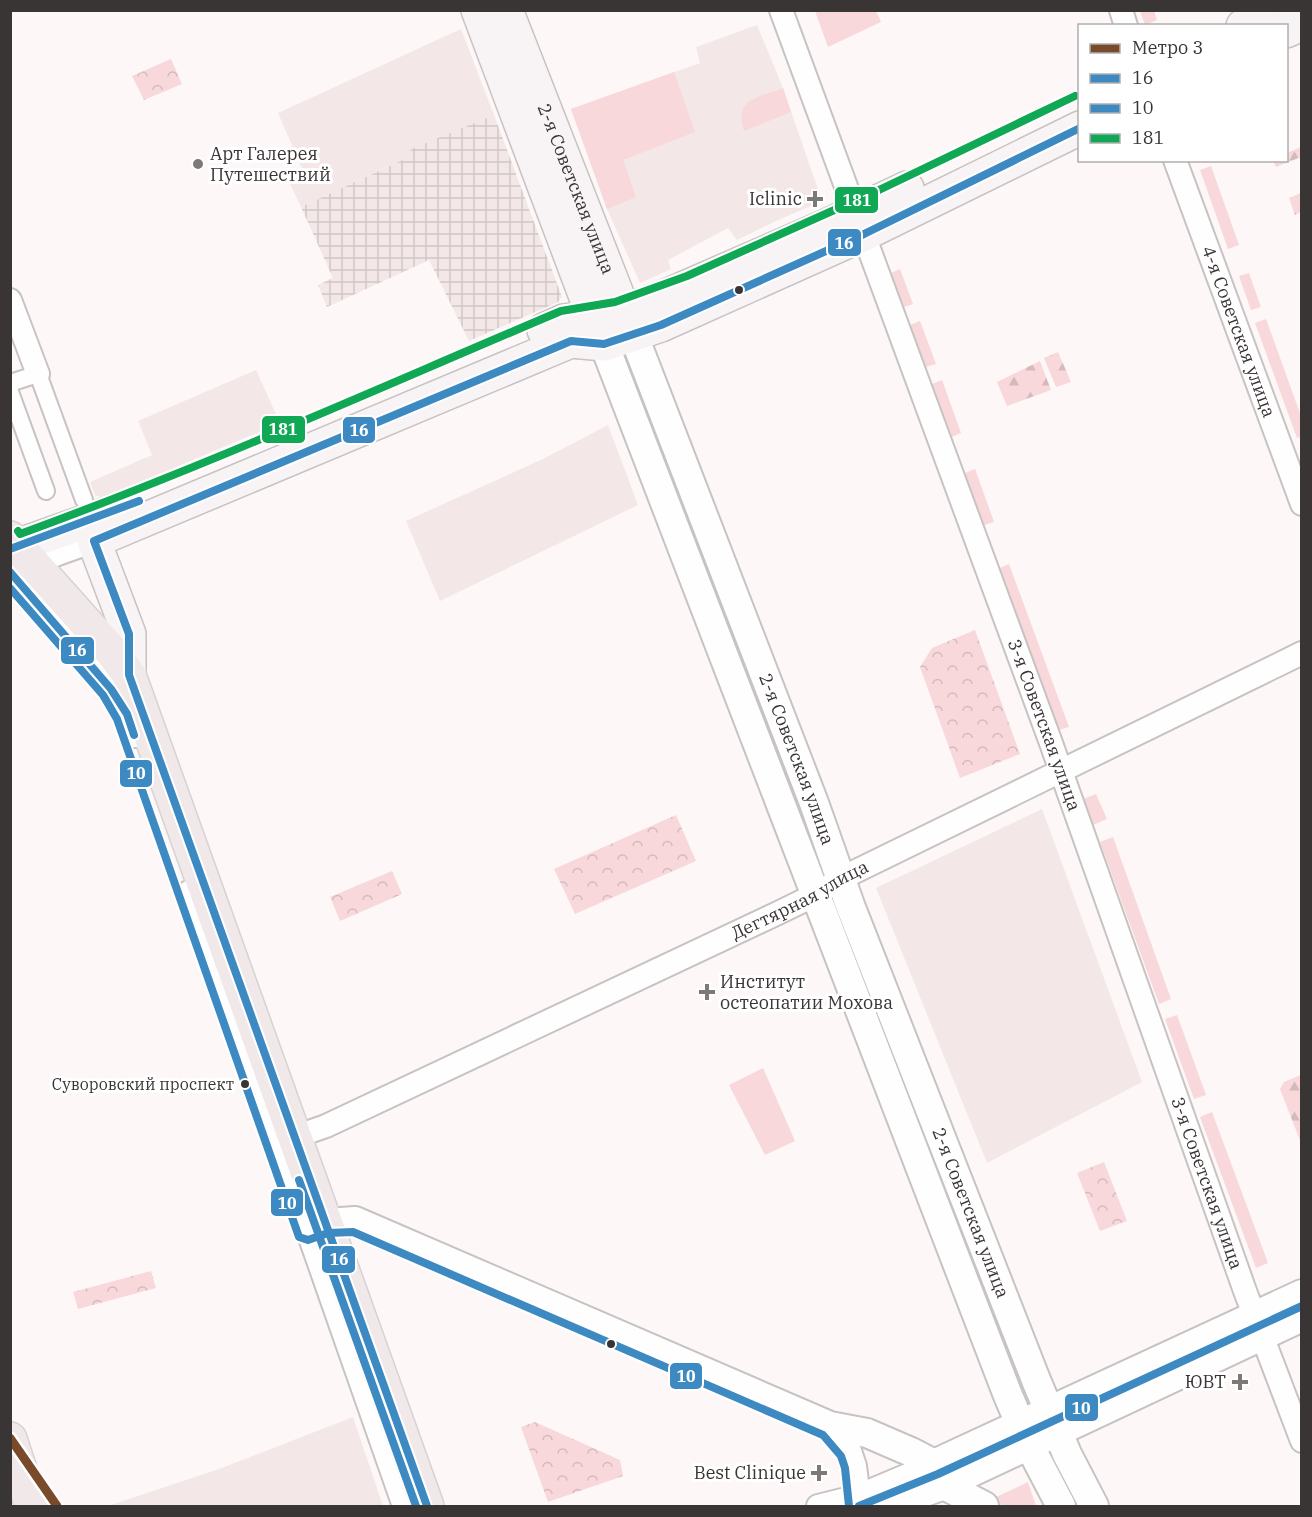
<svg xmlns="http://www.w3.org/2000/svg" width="1312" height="1517" font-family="'IBM Plex Serif',serif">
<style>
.built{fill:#f4e7e7}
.industrial{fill:url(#industrial-grid)}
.grass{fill:#f8d8da}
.forest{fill:url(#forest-firs)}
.park{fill:url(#park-crowns)}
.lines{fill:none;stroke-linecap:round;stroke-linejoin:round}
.pedestrian-casing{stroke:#c8c3c3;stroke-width:20}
.minor-casing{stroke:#c8c3c3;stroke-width:26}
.tertiary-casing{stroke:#c8c3c3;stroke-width:32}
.secondary-casing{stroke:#c8c3c3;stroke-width:36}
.primary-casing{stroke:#d7d3d3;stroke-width:36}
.pedestrian{stroke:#fffefe;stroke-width:16}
.minor{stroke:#fffefe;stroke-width:22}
.tertiary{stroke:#fffefe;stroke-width:28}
.secondary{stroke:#f8f3f4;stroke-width:33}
.primary{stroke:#f1e8e9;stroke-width:33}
.bus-1-casing{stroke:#fff;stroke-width:12}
.bus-2-casing{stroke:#fff;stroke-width:12}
.bus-3-casing{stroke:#fff;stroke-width:12}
.bus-1{stroke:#3d8ac2;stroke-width:8}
.bus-2{stroke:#3d8ac2;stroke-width:8}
.bus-3{stroke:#10a855;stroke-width:8}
.metro-1-casing{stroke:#fff;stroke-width:14}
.metro-1{stroke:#7a4b2a;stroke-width:9}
.poi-dot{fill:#7e7979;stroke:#fff;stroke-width:2}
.bus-dot{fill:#3a3535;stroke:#fff;stroke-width:2}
.labels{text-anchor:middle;stroke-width:6;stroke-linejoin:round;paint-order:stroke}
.bus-label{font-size:16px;fill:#3a3535;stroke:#fff;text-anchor:end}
.poi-label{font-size:18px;fill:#3a3535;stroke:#fff;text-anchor:end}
.street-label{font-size:18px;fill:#3a3535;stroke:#fff}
.line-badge{stroke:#fff;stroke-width:2}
.badge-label{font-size:16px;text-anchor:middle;font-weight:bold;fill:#fff}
</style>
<defs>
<pattern id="industrial-grid" width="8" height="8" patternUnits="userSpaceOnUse" patternTransform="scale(1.5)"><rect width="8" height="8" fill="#f4e7e7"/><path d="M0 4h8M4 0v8" fill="none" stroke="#d2c7c7"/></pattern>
<pattern id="forest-firs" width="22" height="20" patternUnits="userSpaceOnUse" patternTransform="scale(1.5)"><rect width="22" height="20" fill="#f8d8da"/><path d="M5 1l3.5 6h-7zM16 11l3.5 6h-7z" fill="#d5babc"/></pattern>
<pattern id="park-crowns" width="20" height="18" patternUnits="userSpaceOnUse" patternTransform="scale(1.5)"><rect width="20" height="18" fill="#f8d8da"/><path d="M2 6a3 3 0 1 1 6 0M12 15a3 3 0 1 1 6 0" fill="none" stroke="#d5babc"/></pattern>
</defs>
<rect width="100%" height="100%" fill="#fdf7f7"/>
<g class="built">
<path d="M757 25 783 88 822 201 776 221 737 240 728 228 668 260 671 269 640 283 607 209 571 109 700 63 696 47Z"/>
<path d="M461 29 494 115 414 149 407 158 301 207 286 175 302 168 278 113Z"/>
<path d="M256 370 280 423 103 498 95 495 90 482 152 455 138 421Z"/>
<path d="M608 425 638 505 440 601 406 521 543 459Z"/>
<path d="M1042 809 1142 1082 987 1163 876 888Z"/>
<path d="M353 1417 383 1506H108L219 1469Z"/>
</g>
<path class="industrial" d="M494 115 562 297 558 302 469 341 429 260 327 307 318 285 333 278 301 207 407 158 406 153 414 148Z"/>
<g class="grass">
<path d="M815 11H876L881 22 828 47Z"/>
<path d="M1140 11H1154L1157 20 1145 25Z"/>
<path d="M674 72 695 132 623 160 636 197 607 209 571 109Z"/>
<path d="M783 88 791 112 744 131C733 99 759 97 783 88Z"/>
<path d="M1211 166 1239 245 1228 249 1200 170Z"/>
<path d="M900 269 913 304 904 307 891 273Z"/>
<path d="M1249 273 1261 307 1251 310 1239 276Z"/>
<path d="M1266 319 1301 416V437L1297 438 1255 323Z"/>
<path d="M920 321 936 364 926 367 910 325Z"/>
<path d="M942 380 961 433 952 437 932 384Z"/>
<path d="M975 469 994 522 984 525 965 473Z"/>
<path d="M1009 564 1069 727 1059 730 1000 568Z"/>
<path d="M1096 794 1107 819 1093 825 1083 799Z"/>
<path d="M1113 837 1171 999 1159 1004 1100 842Z"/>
<path d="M1177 1015 1206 1095 1194 1099 1165 1019Z"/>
<path d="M763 1068 795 1141 765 1155 729 1085Z"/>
<path d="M1212 1112 1268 1263 1256 1268 1200 1117Z"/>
<path d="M1028 1482 1036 1506H1004L990 1500Z"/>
</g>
<g class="forest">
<path d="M1301 147V157L1276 167 1273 161 1286 160 1287 153Z"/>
<path d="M1301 193V212L1295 215 1289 198Z"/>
<path d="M1058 352 1071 382 1056 387 1044 358Z"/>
<path d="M1040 361 1051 390 1007 406 997 382Z"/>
<path d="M1301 1075V1143L1280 1089 1284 1082Z"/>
</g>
<g class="park">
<path d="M171 59 182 84 144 100 132 76Z"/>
<path d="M975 630 1020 754 960 778 920 667 932 648Z"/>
<path d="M676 815 696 861 575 914 554 869Z"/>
<path d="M392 871 402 894 340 921 330 897Z"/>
<path d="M1104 1162 1127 1221 1100 1231 1077 1173Z"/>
<path d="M151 1271 156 1288 78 1309 73 1292Z"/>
<path d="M535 1422 620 1460 623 1476 548 1502 521 1427Z"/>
</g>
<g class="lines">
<defs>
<g id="pedestrian">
<path d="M10 383 38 374 84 500"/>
<path d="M10 392 46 491"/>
</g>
<g id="minor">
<path id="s1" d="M781 10 1051 743 1245 1291 1302 1441"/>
<path d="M1121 10 1126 26"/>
<path id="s2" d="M1175 160 1302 504"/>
<path d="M10 300 38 374"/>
<path d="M21 561 33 563 94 541"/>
<path d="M10 571 111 689 127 714 135 736"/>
<path d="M189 892 404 1506"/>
<path id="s3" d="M295 1137 326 1126 778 913 815 895 842 878 1302 653"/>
<path d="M830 1426 850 1451 855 1466 860 1506"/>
<path d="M818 1506 858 1496 934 1464"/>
</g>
<g id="tertiary">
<path id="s4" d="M625 313 814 803 850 905 1036 1380 1067 1454 1094 1506"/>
<path d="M604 344 1007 1393 1029 1445 1061 1506"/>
<path d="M326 1223 355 1221 830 1426 867 1433 911 1452 934 1464"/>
<path d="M934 1464 1302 1294"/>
<path d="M944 1485 984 1506"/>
<path d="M886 1506 944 1485 1302 1317"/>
</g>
<g id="secondary">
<path d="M478 10 601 337"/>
<path id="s5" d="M506 10 624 312"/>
<path d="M1243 26 1274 10"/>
<path d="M1286 31 1302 24"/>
<path d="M544 330 564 321 594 318 650 303 822 228 907 188"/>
<path d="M17 546 121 509"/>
<path d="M129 675V634L94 541 571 341 604 344 661 325 864 234 1080 128"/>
</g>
<g id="primary">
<path d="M10 538 112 652 129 675 427 1506"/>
<path d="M10 1439 32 1506"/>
</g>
</defs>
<use href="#pedestrian" class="pedestrian-casing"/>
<use href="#minor" class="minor-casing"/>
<use href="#tertiary" class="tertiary-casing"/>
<use href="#secondary" class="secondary-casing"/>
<use href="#primary" class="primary-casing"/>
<use href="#pedestrian" class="pedestrian"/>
<use href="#minor" class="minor"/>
<use href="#tertiary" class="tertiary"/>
<use href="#secondary" class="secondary"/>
<use href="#primary" class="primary"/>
<defs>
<g id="bus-1">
<path d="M10 549 139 501"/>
<path d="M10 572 111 689 127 714 134 735"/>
<path d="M427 1506 129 675V634L94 541 571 341 604 344 661 325 864 234 1080 128"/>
</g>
<g id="bus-2">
<path d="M10 588 103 695 117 719 299 1237 308 1240 328 1233 353 1232 823 1435 841 1456 845 1468 849 1506"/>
<path d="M299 1180 416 1506"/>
<path d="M859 1506 938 1474 1302 1306"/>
</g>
<path id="bus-3" d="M18 531 20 534C204 467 381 387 561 311L615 302 687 276 879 190 1075 96"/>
</defs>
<use href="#bus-1" class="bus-1-casing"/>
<use href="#bus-2" class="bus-2-casing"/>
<use href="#bus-3" class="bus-3-casing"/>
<use href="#bus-1" class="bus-1"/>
<use href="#bus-2" class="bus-2"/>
<use href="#bus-3" class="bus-3"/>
<defs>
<path id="metro-1" d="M10 1438 57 1506"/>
</defs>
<use href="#metro-1" class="metro-1-casing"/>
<use href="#metro-1" class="metro-1"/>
</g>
<g class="poi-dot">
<circle cx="198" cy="164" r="6"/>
<path d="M812 190h6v6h6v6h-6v6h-6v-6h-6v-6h6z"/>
<path d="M704 983h6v6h6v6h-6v6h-6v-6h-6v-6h6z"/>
<path d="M1237 1373h6v6h6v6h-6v6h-6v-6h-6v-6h6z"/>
<path d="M816 1464h6v6h6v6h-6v6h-6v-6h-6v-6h6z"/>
</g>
<g class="bus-dot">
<circle cx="739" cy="290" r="5"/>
<circle cx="245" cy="1084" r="5"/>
<circle cx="611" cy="1344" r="5"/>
</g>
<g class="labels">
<g class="bus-label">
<text x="234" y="1090">Суворовский проспект</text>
</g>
<g class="poi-label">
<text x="210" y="160" text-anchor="start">Арт Галерея<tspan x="210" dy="21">Путешествий</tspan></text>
<text x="802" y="205">Iclinic</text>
<text x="720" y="988" text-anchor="start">Институт<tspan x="720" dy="21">остеопатии Мохова</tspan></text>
<text x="1226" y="1388">ЮВТ</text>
<text x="806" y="1479">Best Clinique</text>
</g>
<g class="street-label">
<text dy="6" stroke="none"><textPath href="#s5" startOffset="192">2-я Советская улица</textPath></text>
<text dy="6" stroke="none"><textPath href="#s2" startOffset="183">4-я Советская улица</textPath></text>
<text dy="6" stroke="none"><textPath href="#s1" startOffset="762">3-я Советская улица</textPath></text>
<text dy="6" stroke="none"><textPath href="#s4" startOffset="478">2-я Советская улица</textPath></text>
<text dy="6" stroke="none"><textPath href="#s3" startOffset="558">Дегтярная улица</textPath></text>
<text dy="6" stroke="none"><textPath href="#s1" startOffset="1248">3-я Советская улица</textPath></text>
<text dy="6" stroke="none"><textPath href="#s4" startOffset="964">2-я Советская улица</textPath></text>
</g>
</g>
<g class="line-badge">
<rect x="834" y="186" width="45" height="28" rx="6" fill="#10a855"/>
<rect x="827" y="228" width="35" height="29" rx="6" fill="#3d8ac2"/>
<rect x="261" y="415" width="45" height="29" rx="6" fill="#10a855"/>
<rect x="342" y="416" width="34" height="28" rx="6" fill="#3d8ac2"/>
<rect x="60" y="636" width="35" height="29" rx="6" fill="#3d8ac2"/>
<rect x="119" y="759" width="34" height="29" rx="6" fill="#3d8ac2"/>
<rect x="270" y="1188" width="34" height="29" rx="6" fill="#3d8ac2"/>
<rect x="321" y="1245" width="35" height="29" rx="6" fill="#3d8ac2"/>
<rect x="669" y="1362" width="34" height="28" rx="6" fill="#3d8ac2"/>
<rect x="1064" y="1393" width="35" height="29" rx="6" fill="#3d8ac2"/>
</g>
<g class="badge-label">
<text x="857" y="206">181</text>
<text x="844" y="249">16</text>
<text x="283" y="435">181</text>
<text x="359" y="436">16</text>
<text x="77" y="656">16</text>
<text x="136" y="779">10</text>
<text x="287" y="1209">10</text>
<text x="339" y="1265">16</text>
<text x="686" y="1382">10</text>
<text x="1081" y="1414">10</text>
</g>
<rect width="1312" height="1517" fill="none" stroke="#3a3535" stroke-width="24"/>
<rect x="1078" y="24" width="210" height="138" fill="#ffffff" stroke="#b0aeae" stroke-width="1.5"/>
<rect x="1090" y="44" width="30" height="9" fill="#7a4b2a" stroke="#b0aeae" stroke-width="1.5"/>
<text x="1132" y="54" font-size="18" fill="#3a3535">Метро 3</text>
<rect x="1090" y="74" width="30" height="9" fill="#3d8ac2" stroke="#b0aeae" stroke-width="1.5"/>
<text x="1132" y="84" font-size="18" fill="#3a3535">16</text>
<rect x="1090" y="104" width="30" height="9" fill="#3d8ac2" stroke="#b0aeae" stroke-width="1.5"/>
<text x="1132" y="114" font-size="18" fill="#3a3535">10</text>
<rect x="1090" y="134" width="30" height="9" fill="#10a855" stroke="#b0aeae" stroke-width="1.5"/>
<text x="1132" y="144" font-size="18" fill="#3a3535">181</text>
</svg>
